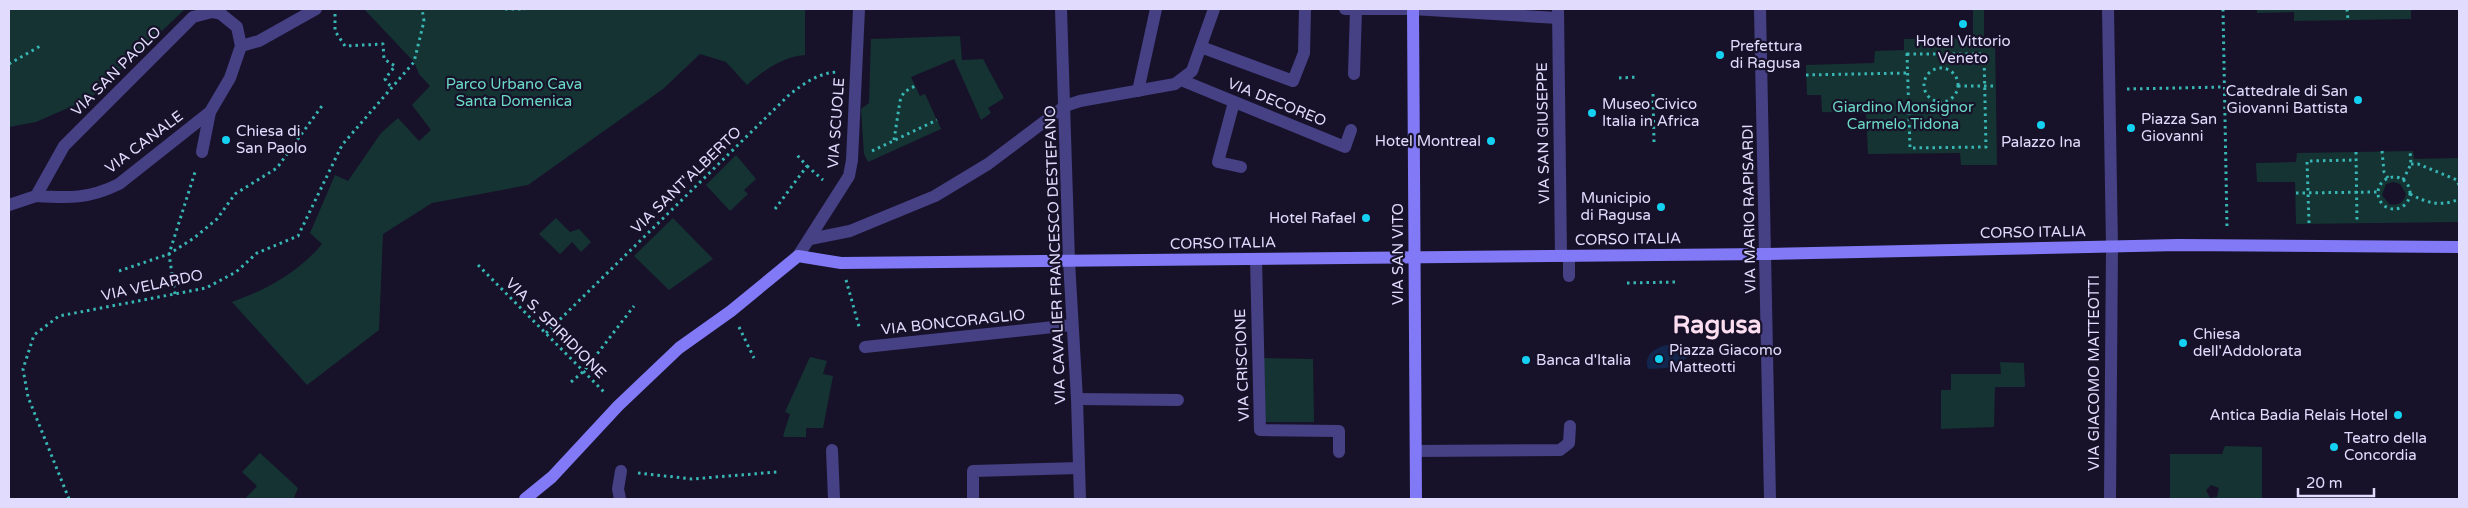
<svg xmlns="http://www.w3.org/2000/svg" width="2468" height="508" font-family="'Varela Round',sans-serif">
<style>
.green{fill:#153333;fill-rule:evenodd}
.water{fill:#12264d}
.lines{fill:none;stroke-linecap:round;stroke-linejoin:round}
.path{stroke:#38b6b4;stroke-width:3;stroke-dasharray:2.5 4;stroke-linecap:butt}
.lane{stroke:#464085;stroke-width:12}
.street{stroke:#464085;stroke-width:12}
.secondary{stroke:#8279f7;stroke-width:12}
.poi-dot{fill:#14d1f2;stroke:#171229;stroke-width:2}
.labels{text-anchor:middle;stroke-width:4.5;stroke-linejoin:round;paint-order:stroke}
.poi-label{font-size:15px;fill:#e1dcfd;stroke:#171229;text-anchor:start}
.street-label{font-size:15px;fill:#e1dcfd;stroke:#171229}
.park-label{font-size:15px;fill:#6bdac4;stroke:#171229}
.town-label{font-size:25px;font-weight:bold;fill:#fddef0;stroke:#171229}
</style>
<rect width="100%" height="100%" fill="#171229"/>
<g class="green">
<path d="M9 9H185L91 98 36 122 9 127Z"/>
<path d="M364 9H805V55C782 57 764 70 747 85L726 62 700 54 663 89 528 185 432 203 383 234 379 330 307 385 232 302C266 290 299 272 322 244L310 233 335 175 348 181 381 133 398 118 419 141 431 130 412 105 430 86 419 74 414 62Z"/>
<path d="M1973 9H1984V39H1995L1997 165H1961L1960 153 1868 154 1866 113 1822 112 1821 95H1807L1806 65 1874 63 1875 51 1904 50V39L1973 38Z"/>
<path d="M2257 9H2459L2411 10V19L2294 21V12L2257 13Z"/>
<path d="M960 36 962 60 983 59 1004 98 988 108 991 113 981 120 954 59 911 77 920 96 925 94 941 129 868 162 864 154 861 109 869 103 871 39Z"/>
<path d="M2413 151 2414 159 2459 158V222L2296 224 2295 182H2257L2256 163 2296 162 2297 153ZM2393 182 2400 184 2406 194C2404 203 2397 206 2389 204L2382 195 2386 184Z"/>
<path d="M736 155 756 179 744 190 748 194 730 211 706 185Z"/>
<path d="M556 218 570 232 579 229 591 242 581 252 572 242 560 254 539 234Z"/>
<path d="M673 218 713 259 669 290 634 256Z"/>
<path d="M810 357 827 361 823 374 833 376 823 428H806V437H785L783 436 790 414 785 412Z"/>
<path d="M1261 358 1313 359 1314 422H1263Z"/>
<path d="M2000 362 2024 363 2025 387H1995L1994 427 1941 429V390H1951V374H2001Z"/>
<path d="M2225 446 2262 447V499H2170V454H2222ZM2211 485 2219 488 2217 497 2210 498 2206 490Z"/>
<path d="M260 453 298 488 294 498 245 499 257 486 242 472Z"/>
</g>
<path class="water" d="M1675 344 1676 348 1683 347 1688 351 1689 354C1679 370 1663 368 1648 369 1642 353 1661 344 1675 344Z"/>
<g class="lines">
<g class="path">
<path d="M505 9H525"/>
<path d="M2223 9 2227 228"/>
<path d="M2347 9 2348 20"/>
<path d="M335 14V31L345 46 383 44 384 59 395 66 385 79 391 87"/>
<path d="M1907 54H1984L1986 147 1910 148Z"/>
<path d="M9 64 42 45"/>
<circle cx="1941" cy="85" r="17"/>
<path d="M1806 75 1908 73"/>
<path d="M1619 78 1637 77"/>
<path d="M1958 86H1995"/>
<path d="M2127 89 2224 87"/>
<path d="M1653 94 1654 142"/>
<path d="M894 140 900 101 904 92 915 86"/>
<path d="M872 151 937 120"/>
<path d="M2382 151 2384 172 2388 178"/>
<path d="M2356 152 2357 222"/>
<path d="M2411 164H2418L2457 180 2459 185"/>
<path d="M807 166 823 180"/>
<circle cx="2394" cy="193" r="16"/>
<path d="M2403 180 2411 164 2410 151"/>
<path d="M2296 193 2377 192"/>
<path d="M2410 194C2427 203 2441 207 2459 199"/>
<path d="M775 209 807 166 796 154"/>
<path d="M2309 223 2307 161 2356 160"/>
<path d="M478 265 605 393"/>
<path d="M119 271 169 254 194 238 217 219 235 194 277 168 324 103"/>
<path d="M846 280 860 330"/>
<path d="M1627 283 1678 282"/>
<path d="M175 294 169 254 196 169"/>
<path d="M739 327 754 358"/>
<path d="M546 333 790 94C805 83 818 73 837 72"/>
<path d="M571 382 584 371 634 306"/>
<path d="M638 473 692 479 777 472"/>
<path d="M69 499 28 397 23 369 34 335 59 316 206 288 236 272 257 253 298 236 342 145 414 62 424 21 422 9"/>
</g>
<g class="lane">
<path d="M241 46 259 41 316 9"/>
<path d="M1569 276V256"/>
</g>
<g class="street">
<path d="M1061 9 1069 261 1077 399 1080 499"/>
<path d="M1345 9H1413L1558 18"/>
<path d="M1558 9 1561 256"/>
<path d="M1760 9 1770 499"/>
<path d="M2108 9 2112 247 2110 499"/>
<path d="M1201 47 1293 81 1304 53 1305 9"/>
<path d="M1354 74 1356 9"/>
<path d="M1181 80 1345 147 1351 130"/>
<path d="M1138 91 1156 9"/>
<path d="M1234 102 1218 162 1241 167"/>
<path d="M202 152 210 112"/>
<path d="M9 205 36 196 64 146 193 17 212 12 221 14 237 27 241 46 230 78 210 112 119 184C89 199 69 198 36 196"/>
<path d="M810 239 850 231 935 196 988 164 1065 106 1080 101 1175 84 1192 71 1214 9"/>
<path d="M798 256 849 176 852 160 859 9"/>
<path d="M1256 259 1260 430 1339 431V452"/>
<path d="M865 347 1072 325"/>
<path d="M1077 399 1178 400"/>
<path d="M832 450 834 499"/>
<path d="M1416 451 1560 450 1569 443 1570 426"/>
<path d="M620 499 618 489 621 471"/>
<path d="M973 499V471L1079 468"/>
</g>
<g class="secondary">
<path d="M1413 9 1416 499"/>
<path d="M525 499 552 477 618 406 679 348 731 311 798 256 841 263 1766 254 2178 245 2459 247"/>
</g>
</g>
<g class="poi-dot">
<circle cx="1963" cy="24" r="5"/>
<circle cx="1720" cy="55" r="5"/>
<circle cx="2358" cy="100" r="5"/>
<circle cx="1592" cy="113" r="5"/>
<circle cx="2041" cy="125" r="5"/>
<circle cx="2131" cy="128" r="5"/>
<circle cx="226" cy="140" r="5"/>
<circle cx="1491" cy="141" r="5"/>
<circle cx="1661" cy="207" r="5"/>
<circle cx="1366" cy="218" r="5"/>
<circle cx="2183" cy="343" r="5"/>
<circle cx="1659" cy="359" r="5"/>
<circle cx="1526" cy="360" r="5"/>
<circle cx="2398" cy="415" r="5"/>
<circle cx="2334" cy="447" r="5"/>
</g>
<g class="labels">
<g class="poi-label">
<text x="1963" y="46" text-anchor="middle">Hotel Vittorio<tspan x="1963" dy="17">Veneto</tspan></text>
<text x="1730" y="51">Prefettura<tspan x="1730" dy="17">di Ragusa</tspan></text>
<text x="2348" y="96" text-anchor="end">Cattedrale di San<tspan x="2348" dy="17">Giovanni Battista</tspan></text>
<text x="1602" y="109">Museo Civico<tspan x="1602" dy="17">Italia in Africa</tspan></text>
<text x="2141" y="124">Piazza San<tspan x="2141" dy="17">Giovanni</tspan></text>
<text x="236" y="136">Chiesa di<tspan x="236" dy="17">San Paolo</tspan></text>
<text x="1481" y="146" text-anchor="end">Hotel Montreal</text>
<text x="2041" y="147" text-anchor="middle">Palazzo Ina</text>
<text x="1651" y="203" text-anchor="end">Municipio<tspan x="1651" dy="17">di Ragusa</tspan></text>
<text x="1356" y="223" text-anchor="end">Hotel Rafael</text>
<text x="2193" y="339">Chiesa<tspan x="2193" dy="17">dell'Addolorata</tspan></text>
<text x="1669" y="355">Piazza Giacomo<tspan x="1669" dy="17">Matteotti</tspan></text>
<text x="1536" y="365">Banca d'Italia</text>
<text x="2388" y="420" text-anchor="end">Antica Badia Relais Hotel</text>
<text x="2344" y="443">Teatro della<tspan x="2344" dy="17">Concordia</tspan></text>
</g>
<g class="street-label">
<text transform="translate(116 71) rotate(-45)" y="5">VIA SAN PAOLO</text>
<text transform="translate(1277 102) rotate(22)" y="5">VIA DECOREO</text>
<text transform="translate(836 123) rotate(-86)" y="5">VIA SCUOLE</text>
<text transform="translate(1543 133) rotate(-91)" y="5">VIA SAN GIUSEPPE</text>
<text transform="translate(144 142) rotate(-37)" y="5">VIA CANALE</text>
<text transform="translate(686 180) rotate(-44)" y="5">VIA SANT'ALBERTO</text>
<text transform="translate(1749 209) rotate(-91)" y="5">VIA MARIO RAPISARDI</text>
<text transform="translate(2033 232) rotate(-1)" y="5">CORSO ITALIA</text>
<text transform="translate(1628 239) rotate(-1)" y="5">CORSO ITALIA</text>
<text transform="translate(1223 243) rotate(-1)" y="5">CORSO ITALIA</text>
<text transform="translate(1398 254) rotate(-90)" y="5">VIA SAN VITO</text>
<text transform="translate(1055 255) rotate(-92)" y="5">VIA CAVALIER FRANCESCO DESTEFANO</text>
<text transform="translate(152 285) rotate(-12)" y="5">VIA VELARDO</text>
<text transform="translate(953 322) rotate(-6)" y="5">VIA BONCORAGLIO</text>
<text transform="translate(556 328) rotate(45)" y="5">VIA S. SPIRIDIONE</text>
<text transform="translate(1242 365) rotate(-92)" y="5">VIA CRISCIONE</text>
<text transform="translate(2094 373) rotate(-90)" y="5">VIA GIACOMO MATTEOTTI</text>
</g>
<g class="park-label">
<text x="514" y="89">Parco Urbano Cava<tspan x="514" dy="17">Santa Domenica</tspan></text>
<text x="1903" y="112">Giardino Monsignor<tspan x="1903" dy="17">Carmelo Tidona</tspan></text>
</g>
<g class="town-label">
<text x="1717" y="333">Ragusa</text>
</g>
</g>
<rect width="2468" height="508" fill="none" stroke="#e1dcfd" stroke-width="20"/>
<path d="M2298 488v8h76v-8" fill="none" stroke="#e1dcfd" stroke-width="2.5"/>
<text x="2306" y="488" font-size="15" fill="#e1dcfd" stroke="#171229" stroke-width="4" paint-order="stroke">20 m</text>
</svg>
